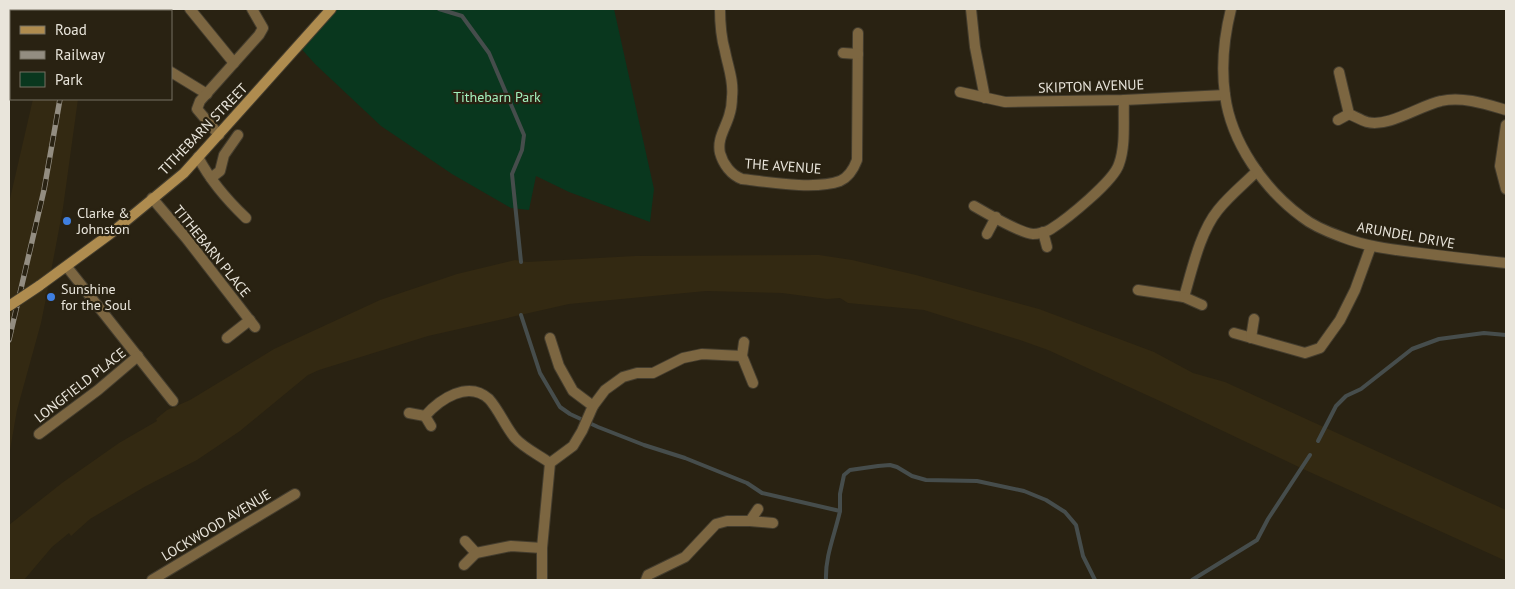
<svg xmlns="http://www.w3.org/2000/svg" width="1515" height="589" font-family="'PT Sans',sans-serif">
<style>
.built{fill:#332912}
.green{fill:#09371e}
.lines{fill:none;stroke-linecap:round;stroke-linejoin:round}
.stream{stroke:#464d4c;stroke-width:4}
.minor-casing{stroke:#443d2e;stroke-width:12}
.tertiary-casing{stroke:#443d2e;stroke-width:12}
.secondary-casing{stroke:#443d2e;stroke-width:12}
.minor{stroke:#7c6641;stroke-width:10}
.tertiary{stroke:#7c6641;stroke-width:10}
.secondary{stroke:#af8c4f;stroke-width:10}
.rail-casing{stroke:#938d81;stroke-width:5.5}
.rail{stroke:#292212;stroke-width:4;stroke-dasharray:11;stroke-linecap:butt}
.secondary-bridge-casing{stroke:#443d2e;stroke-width:12;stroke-linecap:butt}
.secondary-bridge{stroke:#af8c4f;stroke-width:10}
.shop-dot{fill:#3f7fe0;stroke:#292212;stroke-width:2}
.labels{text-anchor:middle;stroke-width:4.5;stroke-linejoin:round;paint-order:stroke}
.street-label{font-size:14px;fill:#e9e5db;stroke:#292212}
.park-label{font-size:14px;fill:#a3efbc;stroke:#292212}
.poi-label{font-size:14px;fill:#e9e5db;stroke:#292212;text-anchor:start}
</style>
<rect width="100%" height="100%" fill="#292212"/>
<g class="built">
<path d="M33 99H78L63 208 46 298 41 323 17 410 9 456V203Z"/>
<path d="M819 255 852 260 916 275 1039 309 1154 352 1193 373 1225 382 1506 510V561L1303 469 1162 402 1048 350 1020 340 924 310 848 303 840 298 827 299 782 293 706 291 569 304 428 336 319 370 308 375 240 431 197 460 146 486 90 519 71 536 69 533 52 547 24 580H9V525L62 483 119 443 157 421 156 419 167 410 190 400 274 349 380 300 457 274 515 260 527 262 635 256Z"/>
</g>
<path class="green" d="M331 9H614L654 189 650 222 569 192 536 176 529 210 511 208 452 174 381 126 315 64 298 45Z"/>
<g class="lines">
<g class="stream">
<path d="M439 9 462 16 489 53 524 135 522 150 512 174 521 262"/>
<path d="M521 315 540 373 560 407 570 414 598 427 644 445 685 458 747 483 762 493 840 511C835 534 825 556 826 580"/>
<path d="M1318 441 1336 406 1346 396 1361 389 1412 349 1439 339 1484 333 1506 335"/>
<path d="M840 511V494L844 475 850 470 878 466 890 465 897 467 912 476 926 480 977 481 1024 491 1046 500 1065 512 1076 525 1083 556 1095 580"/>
<path d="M1192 580 1257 540 1268 519 1310 455"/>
</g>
<defs>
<g id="minor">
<path d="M190 9 234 63"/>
<path d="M720 9C720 23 721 37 725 51 728 67 734 81 732 97 732 103 731 110 729 116 725 129 717 139 720 153 723 164 731 175 742 179 768 182 815 190 840 181 849 177 854 168 857 160L858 33"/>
<path d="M971 9 975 47 985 98"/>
<path d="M843 53 858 54"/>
<path d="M171 72 207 94"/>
<path d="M1339 72 1349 114C1354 116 1361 120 1367 122 1388 128 1421 105 1441 101 1462 96 1486 104 1506 110"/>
<path d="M960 92 1005 102 1124 100 1225 95"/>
<path d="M1338 120 1349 114"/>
<path d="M1506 125 1500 166 1506 189"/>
<path d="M219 135 197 109 200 101 259 35 263 28 252 9"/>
<path d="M198 157C210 180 227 200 246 218"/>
<path d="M211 178 220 171 224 155 238 135"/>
<path d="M152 198 186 238 255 327"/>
<path d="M974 206C986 213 1020 233 1033 234 1037 234 1047 232 1051 229 1067 219 1114 181 1119 164 1126 145 1123 120 1124 100"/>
<path d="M1043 232 1047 247"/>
<path d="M987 234 996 217"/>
<path d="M67 267 173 401"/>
<path d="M1138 290 1184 297C1192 270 1200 232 1218 210 1229 196 1244 184 1257 171"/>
<path d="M1184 297 1202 305"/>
<path d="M1234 333 1305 353 1320 348 1340 320 1355 290 1371 246"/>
<path d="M227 338 250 320"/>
<path d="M550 338 559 366 573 391 593 406"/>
<path d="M1251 338 1254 319"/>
<path d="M744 342 742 356 753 383"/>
<path d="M409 413 425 416"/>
<path d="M431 426 425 416C440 399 468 380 489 399 499 410 505 426 515 438 524 448 539 455 550 463"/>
<path d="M39 434 98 390 138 356"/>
<path d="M750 521 773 523"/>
<path d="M465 541 476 553"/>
<path d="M464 565 476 553 511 546 542 548"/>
<path d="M152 580 295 494"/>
<path d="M542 580V548L550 463 573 446 582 431 593 406 605 390 623 377 637 373H653L683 358 702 354 742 356"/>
<path d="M646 580 648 575 685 557 716 524 727 521H750L758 509"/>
</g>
<path id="tertiary" d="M1231 9C1224 37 1221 66 1225 95 1231 142 1264 189 1302 217 1313 226 1328 232 1342 237 1365 246 1388 249 1412 252 1444 256 1475 260 1506 263"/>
<path id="secondary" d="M39 286 110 234 184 173 331 9"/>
</defs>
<use href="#minor" class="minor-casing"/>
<use href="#tertiary" class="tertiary-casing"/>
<use href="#secondary" class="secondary-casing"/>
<use href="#minor" class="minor"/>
<use href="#tertiary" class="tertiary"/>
<use href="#secondary" class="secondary"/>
<defs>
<g id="rail">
<path d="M70 11V9"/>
<path d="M9 340 44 190 60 99"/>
</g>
</defs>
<use href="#rail" class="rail-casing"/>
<use href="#rail" class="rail"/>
<defs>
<path id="secondary-bridge" d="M9 306 39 286"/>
</defs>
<use href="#secondary-bridge" class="secondary-bridge-casing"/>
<use href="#secondary-bridge" class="secondary-bridge"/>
</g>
<g class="shop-dot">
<circle cx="67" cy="221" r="5"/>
<circle cx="51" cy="297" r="5"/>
</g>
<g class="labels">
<g class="street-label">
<text transform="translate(1091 86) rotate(-2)" y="5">SKIPTON AVENUE</text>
<text transform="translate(203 129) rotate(-46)" y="5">TITHEBARN STREET</text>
<text transform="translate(783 166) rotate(4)" y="5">THE AVENUE</text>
<text transform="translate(1406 235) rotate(10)" y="5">ARUNDEL DRIVE</text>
<text transform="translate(212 251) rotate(51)" y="5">TITHEBARN PLACE</text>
<text transform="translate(80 385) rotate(-38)" y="5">LONGFIELD PLACE</text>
<text transform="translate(216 525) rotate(-31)" y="5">LOCKWOOD AVENUE</text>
</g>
<g class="park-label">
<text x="497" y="102">Tithebarn Park</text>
</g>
<g class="poi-label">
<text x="77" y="218">Clarke &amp;<tspan x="77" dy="16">Johnston</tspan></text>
<text x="61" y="294">Sunshine<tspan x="61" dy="16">for the Soul</tspan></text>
</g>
</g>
<rect width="1515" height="589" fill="none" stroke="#e9e5db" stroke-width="20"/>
<rect x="10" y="10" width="162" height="90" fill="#292212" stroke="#767062"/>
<rect x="20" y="26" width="25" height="8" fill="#af8c4f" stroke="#767062"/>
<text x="55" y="35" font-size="15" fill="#e9e5db">Road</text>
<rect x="20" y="51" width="25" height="8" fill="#938d81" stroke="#767062"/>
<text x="55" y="60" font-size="15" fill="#e9e5db">Railway</text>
<rect x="20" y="72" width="25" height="15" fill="#09371e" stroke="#767062"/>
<text x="55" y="85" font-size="15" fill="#e9e5db">Park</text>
</svg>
